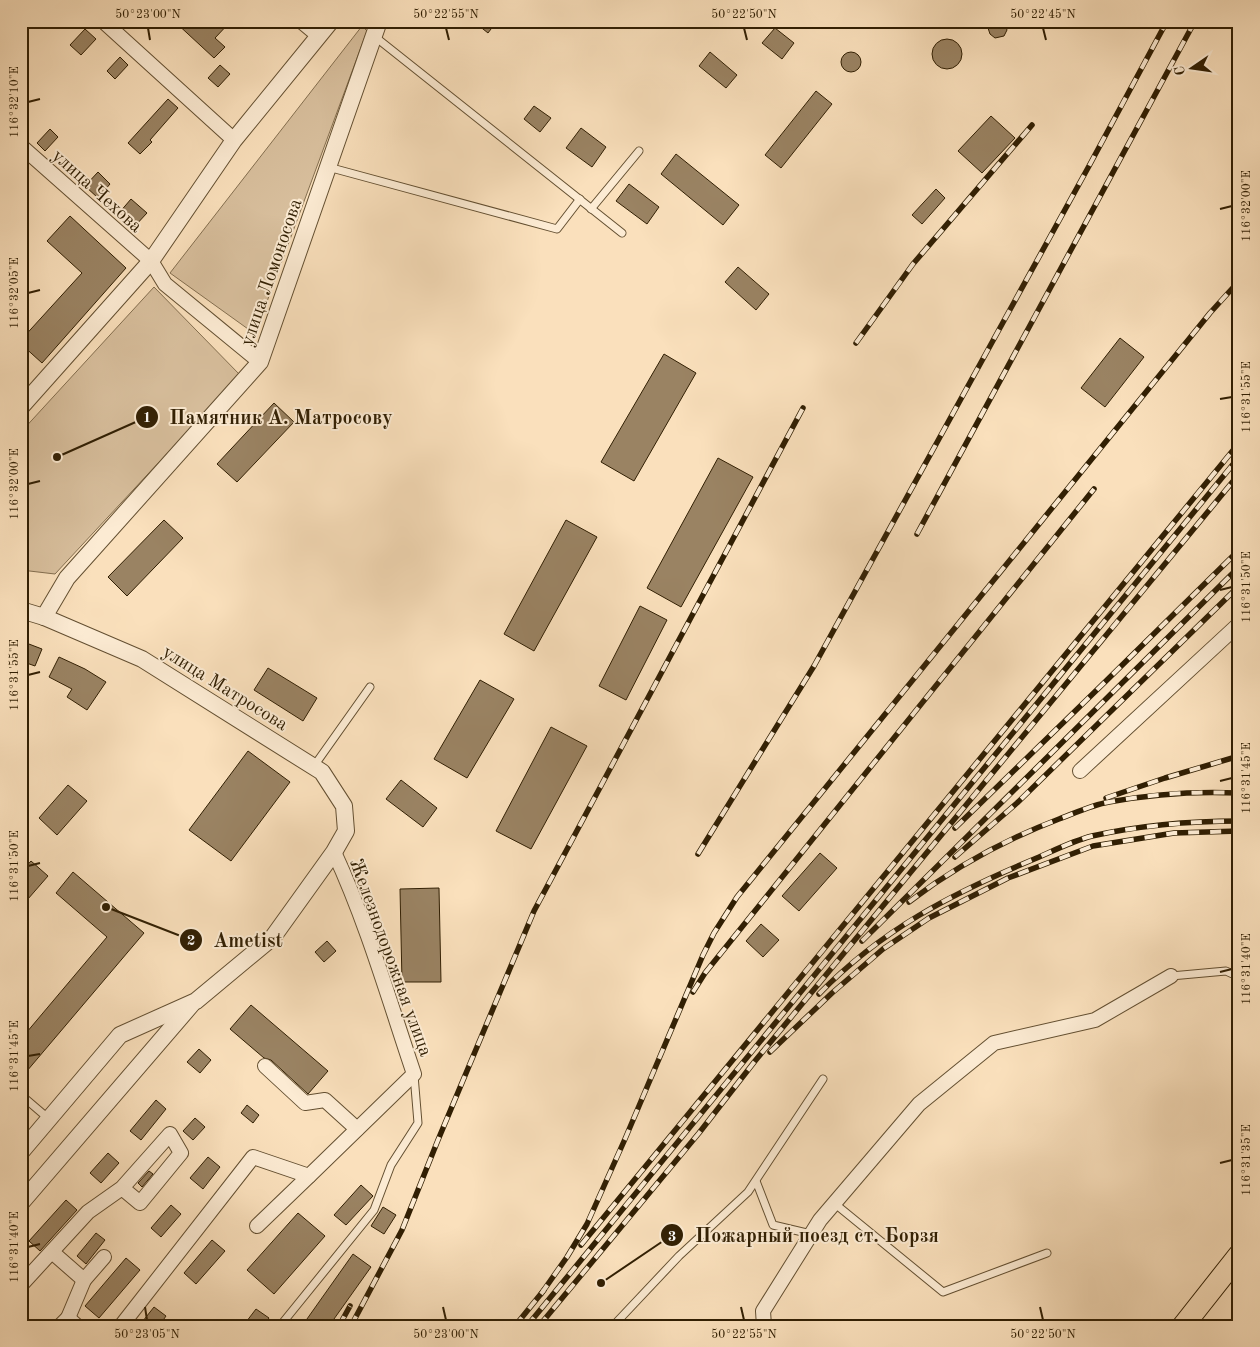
<svg xmlns="http://www.w3.org/2000/svg" width="1260" height="1347" font-family="'Old Standard TT',serif">
<style>
.green{fill:#d8bf9d;stroke:#846f50}
.building{fill:#9a8363;stroke:#311f03}
.lines{fill:none;stroke-linecap:round;stroke-linejoin:round}
.service-casing{stroke:#634f31;stroke-width:9}
.minor-casing{stroke:#634f31;stroke-width:16}
.tertiary-casing{stroke:#634f31;stroke-width:18}
.primary-casing{stroke:#311f03;stroke-width:23}
.service{stroke:#fcebd3;stroke-width:7}
.minor{stroke:#fcebd3;stroke-width:14}
.tertiary{stroke:#fcebd3;stroke-width:16}
.primary{stroke:#fae0bc;stroke-width:21}
.rail-casing{stroke:#311f03;stroke-width:5.5}
.rail{stroke:#fcebd3;stroke-width:4;stroke-dasharray:11;stroke-linecap:butt}
.ticks{fill:none;stroke:#311f03;stroke-width:2}
.labels{text-anchor:middle;stroke-width:4;stroke-linejoin:round;paint-order:stroke}
.street-label{font-size:19px;fill:#311f03;stroke:#fcebd3}
.leader{fill:none;stroke:#311f03;stroke-width:2}
.callout-dot{fill:#311f03;stroke:#fcebd3;stroke-width:2}
.mark-label{font-size:15px;text-anchor:middle;font-weight:bold;fill:#fff}
.callout-label{font-size:20px;text-anchor:middle;font-weight:bold;fill:#311f03;stroke:#fcebd3;stroke-width:4;stroke-linejoin:round;paint-order:stroke}
.neatline{fill:none;stroke:#311f03;stroke-width:2}
.ticks-label{font-size:12px;text-anchor:middle;fill:#311f03}
</style>
<rect width="100%" height="100%" fill="#fae0bc"/>
<filter id="stains"><feTurbulence type="fractalNoise" baseFrequency=".004" numOctaves="4"/><feColorMatrix values="0 0 0 0 .2 0 0 0 0 .09 0 0 0 0 .02 0 0 0 .5 -.17"/></filter>
<radialGradient id="worn" r=".72"><stop offset=".6" stop-color="#630" stop-opacity="0"/><stop offset="1" stop-color="#630" stop-opacity=".3"/></radialGradient>
<g class="green">
<path d="M362 26 367 31 255 334 170 273Z"/>
<path d="M154 287 240 375 55 574 21 570V432Z"/>
</g>
<g class="building">
<path d="M174 21H231L215 38 225 47 214 58Z"/>
<path d="M473 21H497L488 33Z"/>
<path d="M990 21H1004L1007 30 1004 36 995 38 990 34 988 28Z"/>
<path d="M775 28 794 43 782 59 762 43Z"/>
<path d="M85 29 96 39 81 55 70 45Z"/>
<circle cx="947" cy="54" r="15"/>
<path d="M710 52 737 75 726 88 699 66Z"/>
<circle cx="851" cy="62" r="10"/>
<path d="M120 57 128 65 115 79 107 71Z"/>
<path d="M220 65 230 74 218 87 208 78Z"/>
<path d="M816 91 832 104 781 168 765 155Z"/>
<path d="M168 99 178 108 150 140 152 142 140 154 128 143Z"/>
<path d="M534 106 551 118 540 132 524 119Z"/>
<path d="M991 116 1015 138 982 173 958 151Z"/>
<path d="M581 128 606 147 592 167 566 148Z"/>
<path d="M50 129 58 137 45 151 37 143Z"/>
<path d="M676 154 739 205 723 225 661 174Z"/>
<path d="M98 172 110 184 98 198 85 186Z"/>
<path d="M629 184 659 207 647 224 616 201Z"/>
<path d="M936 189 945 198 922 224 912 215Z"/>
<path d="M131 199 147 213 134 227 119 213Z"/>
<path d="M70 216 126 268 42 363 21 344V340L82 273 47 241Z"/>
<path d="M738 267 769 294 756 310 725 282Z"/>
<path d="M1120 338 1144 357 1105 407 1081 388Z"/>
<path d="M664 354 696 373 634 481 601 462Z"/>
<path d="M274 403 294 422 237 482 217 464Z"/>
<path d="M718 458 753 477 681 607 647 588Z"/>
<path d="M164 520 183 538 127 596 108 577Z"/>
<path d="M566 520 597 537 534 651 504 634Z"/>
<path d="M640 606 667 620 626 700 599 686Z"/>
<path d="M21 641 42 649 35 666 21 661Z"/>
<path d="M59 657 85 669 106 682 87 710 67 697 72 689 49 677Z"/>
<path d="M268 668 317 698 303 721 254 690Z"/>
<path d="M480 680 514 699 467 778 434 759Z"/>
<path d="M551 727 587 746 531 849 496 831Z"/>
<path d="M248 751 290 782 231 861 189 830Z"/>
<path d="M401 780 437 808 423 827 386 799Z"/>
<path d="M68 785 87 801 57 835 39 818Z"/>
<path d="M820 853 837 868 799 911 782 896Z"/>
<path d="M31 861 48 876 21 907V872Z"/>
<path d="M73 872 144 933 21 1078V1039L107 937 56 893Z"/>
<path d="M439 888 441 982H402L400 889Z"/>
<path d="M761 924 779 940 763 957 746 941Z"/>
<path d="M327 941 336 951 324 962 315 952Z"/>
<path d="M251 1005 328 1071 308 1094 271 1060 264 1058 230 1029Z"/>
<path d="M199 1049 211 1060 200 1073 187 1062Z"/>
<path d="M156 1100 166 1109 141 1140 130 1131Z"/>
<path d="M247 1105 259 1115 253 1123 241 1113Z"/>
<path d="M195 1118 205 1127 193 1140 183 1131Z"/>
<path d="M108 1153 119 1163 101 1183 90 1173Z"/>
<path d="M208 1157 220 1167 203 1189 190 1178Z"/>
<path d="M149 1171 153 1174 142 1187 138 1183Z"/>
<path d="M361 1185 373 1196 346 1225 334 1215Z"/>
<path d="M66 1200 77 1210 40 1251 29 1241Z"/>
<path d="M171 1205 181 1214 161 1237 151 1228Z"/>
<path d="M383 1207 396 1215 384 1234 371 1226Z"/>
<path d="M298 1213 325 1236 274 1294 247 1270Z"/>
<path d="M96 1233 105 1240 86 1264 77 1256Z"/>
<path d="M212 1240 225 1251 196 1284 184 1273Z"/>
<path d="M353 1254 371 1267 329 1326H302Z"/>
<path d="M126 1258 140 1270 99 1318 85 1306Z"/>
<path d="M154 1307 166 1316 159 1326H139Z"/>
<path d="M256 1309 269 1318 263 1326H243Z"/>
</g>
<g class="lines">
<defs>
<g id="service">
<path d="M374 36 622 233"/>
<path d="M328 167 557 229 580 199"/>
<path d="M591 209 639 151"/>
<path d="M314 766 370 687"/>
<path d="M1171 976 1226 971 1239 977"/>
<path d="M21 1095 49 1119"/>
<path d="M756 1181 773 1225 811 1234"/>
<path d="M834 1203 943 1292 1047 1253"/>
<path d="M280 1326 374 1210 391 1165 418 1123 414 1075"/>
<path d="M613 1326 679 1256 748 1192 823 1079"/>
</g>
<g id="minor">
<path d="M103 21 234 140"/>
<path d="M301 21 319 36"/>
<path d="M21 146 151 261 165 284 260 362"/>
<path d="M1080 771 1239 624"/>
<path d="M265 1066 305 1103 325 1100 357 1129"/>
<path d="M257 1226 309 1176"/>
<path d="M52 1252 84 1280 104 1257"/>
<path d="M21 1285 88 1212 122 1188 170 1134 181 1153 140 1203 122 1188"/>
<path d="M68 1318 84 1280"/>
<path d="M60 1326 68 1318 77 1326"/>
<path d="M121 1326 253 1157 309 1176 414 1074C389 1000 367 923 334 852"/>
<path d="M764 1326 763 1311 820 1220 919 1104 994 1043 1095 1020 1171 976"/>
</g>
<g id="tertiary">
<path d="M21 407 151 261 234 140 331 21"/>
<path d="M21 610 44 617 142 659 322 772 344 806 346 831 334 852 273 937 196 1001 120 1035 21 1152"/>
<path d="M44 617 67 578 260 362 379 21"/>
<path d="M21 1203 192 1004"/>
</g>
<path id="primary" d="M1183 1326 1239 1255"/>
</defs>
<use href="#service" class="service-casing"/>
<use href="#minor" class="minor-casing"/>
<use href="#tertiary" class="tertiary-casing"/>
<use href="#primary" class="primary-casing"/>
<use href="#service" class="service"/>
<use href="#minor" class="minor"/>
<use href="#tertiary" class="tertiary"/>
<use href="#primary" class="primary"/>
<defs>
<g id="rail">
<path d="M1085 22V21"/>
<path d="M856 343 913 264 1032 125"/>
<path d="M917 534 1195 21"/>
<path d="M1106 798 1165 778 1239 756"/>
<path d="M955 828 1106 681 1239 550"/>
<path d="M698 854 814 666 1089 166 1167 21"/>
<path d="M955 857 1017 803 1239 586"/>
<path d="M909 902C955 867 1004 840 1059 819 1075 813 1092 805 1109 802 1152 794 1195 791 1239 793"/>
<path d="M862 941 1239 567"/>
<path d="M693 992 705 973 1094 489"/>
<path d="M819 994C881 930 951 894 1032 860 1051 852 1072 841 1092 836 1137 826 1192 821 1239 821"/>
<path d="M770 1052 832 993 883 949 929 918 1008 878 1093 846 1174 833 1239 831"/>
<path d="M581 1245 1239 443"/>
<path d="M541 1294 567 1257 587 1224 625 1139 703 955 714 933 737 897 1210 313 1239 281"/>
<path d="M339 1326 350 1306"/>
<path d="M351 1326 402 1230 438 1140 534 911 803 408"/>
<path d="M515 1326 544 1290"/>
<path d="M527 1326 1239 457"/>
<path d="M539 1326 699 1133 755 1061 1239 474"/>
</g>
</defs>
<use href="#rail" class="rail-casing"/>
<use href="#rail" class="rail"/>
</g>
<path class="ticks" d="M148 28 150 40M446 28 449 40M744 28 747 40M1043 28 1046 40M28 102 40 99M1220 209 1232 206M28 293 40 290M1220 399 1232 397M28 484 40 481M1220 590 1232 587M28 675 40 672M1220 781 1232 778M28 866 40 863M1220 972 1232 969M28 1056 40 1054M1220 1163 1232 1160M28 1247 40 1244M145 1307 147 1320M443 1307 446 1320M741 1307 744 1320M1040 1307 1043 1320"/>
<g class="labels">
<g class="street-label">
<text transform="translate(98 190) rotate(42)" y="7">улица Чехова</text>
<text transform="translate(270 272) rotate(-71)" y="7">улица Ломоносова</text>
<text transform="translate(226 687) rotate(32)" y="7">улица Матросова</text>
<text transform="translate(392 957) rotate(70)" y="7">Железнодорожная улица</text>
</g>
</g>
<path class="leader" d="M57 457L147 417M106 907L191 940M601 1283L672 1235"/>
<g class="callout-dot">
<circle cx="57" cy="457" r="5"/>
<circle cx="106" cy="907" r="5"/>
<circle cx="601" cy="1283" r="5"/>
<circle cx="147" cy="417" r="12"/>
<circle cx="191" cy="940" r="12"/>
<circle cx="672" cy="1235" r="12"/>
</g>
<g class="mark-label">
<text x="147" y="422">1</text>
<text x="191" y="945">2</text>
<text x="672" y="1241">3</text>
</g>
<g class="callout-label">
<text x="281" y="424">Памятник А. Матросову</text>
<text x="248" y="947">Ametist</text>
<text x="817" y="1242">Пожарный поезд ст. Борзя</text>
</g>
<rect width="1260" height="1347" fill="none" stroke="#fae0bc" stroke-width="55"/>
<g transform="translate(1192 68) rotate(257)" stroke="#fcebd3" stroke-width="4" paint-order="stroke">
<path d="M0-4L9 19L0 12L-9 19Z" fill="#311f03"/>
<text y="-8" font-size="14" font-weight="bold" text-anchor="middle" fill="#311f03">С</text>
</g>
<rect x="28" y="28" width="1204" height="1292" class="neatline"/>
<g class="ticks-label">
<text x="148" y="18">50°23'00"N</text>
<text x="446" y="18">50°22'55"N</text>
<text x="744" y="18">50°22'50"N</text>
<text x="1043" y="18">50°22'45"N</text>
<text transform="translate(14 102) rotate(-90)" y="4">116°32'10"E</text>
<text transform="translate(1246 206) rotate(-90)" y="4">116°32'00"E</text>
<text transform="translate(14 293) rotate(-90)" y="4">116°32'05"E</text>
<text transform="translate(1246 397) rotate(-90)" y="4">116°31'55"E</text>
<text transform="translate(14 484) rotate(-90)" y="4">116°32'00"E</text>
<text transform="translate(1246 587) rotate(-90)" y="4">116°31'50"E</text>
<text transform="translate(14 675) rotate(-90)" y="4">116°31'55"E</text>
<text transform="translate(1246 778) rotate(-90)" y="4">116°31'45"E</text>
<text transform="translate(14 866) rotate(-90)" y="4">116°31'50"E</text>
<text transform="translate(1246 969) rotate(-90)" y="4">116°31'40"E</text>
<text transform="translate(14 1056) rotate(-90)" y="4">116°31'45"E</text>
<text transform="translate(1246 1160) rotate(-90)" y="4">116°31'35"E</text>
<text transform="translate(14 1247) rotate(-90)" y="4">116°31'40"E</text>
<text x="147" y="1338">50°23'05"N</text>
<text x="446" y="1338">50°23'00"N</text>
<text x="744" y="1338">50°22'55"N</text>
<text x="1043" y="1338">50°22'50"N</text>
</g>
<rect width="100%" height="100%" filter="url(#stains)"/>
<rect width="100%" height="100%" fill="url(#worn)"/>
</svg>
